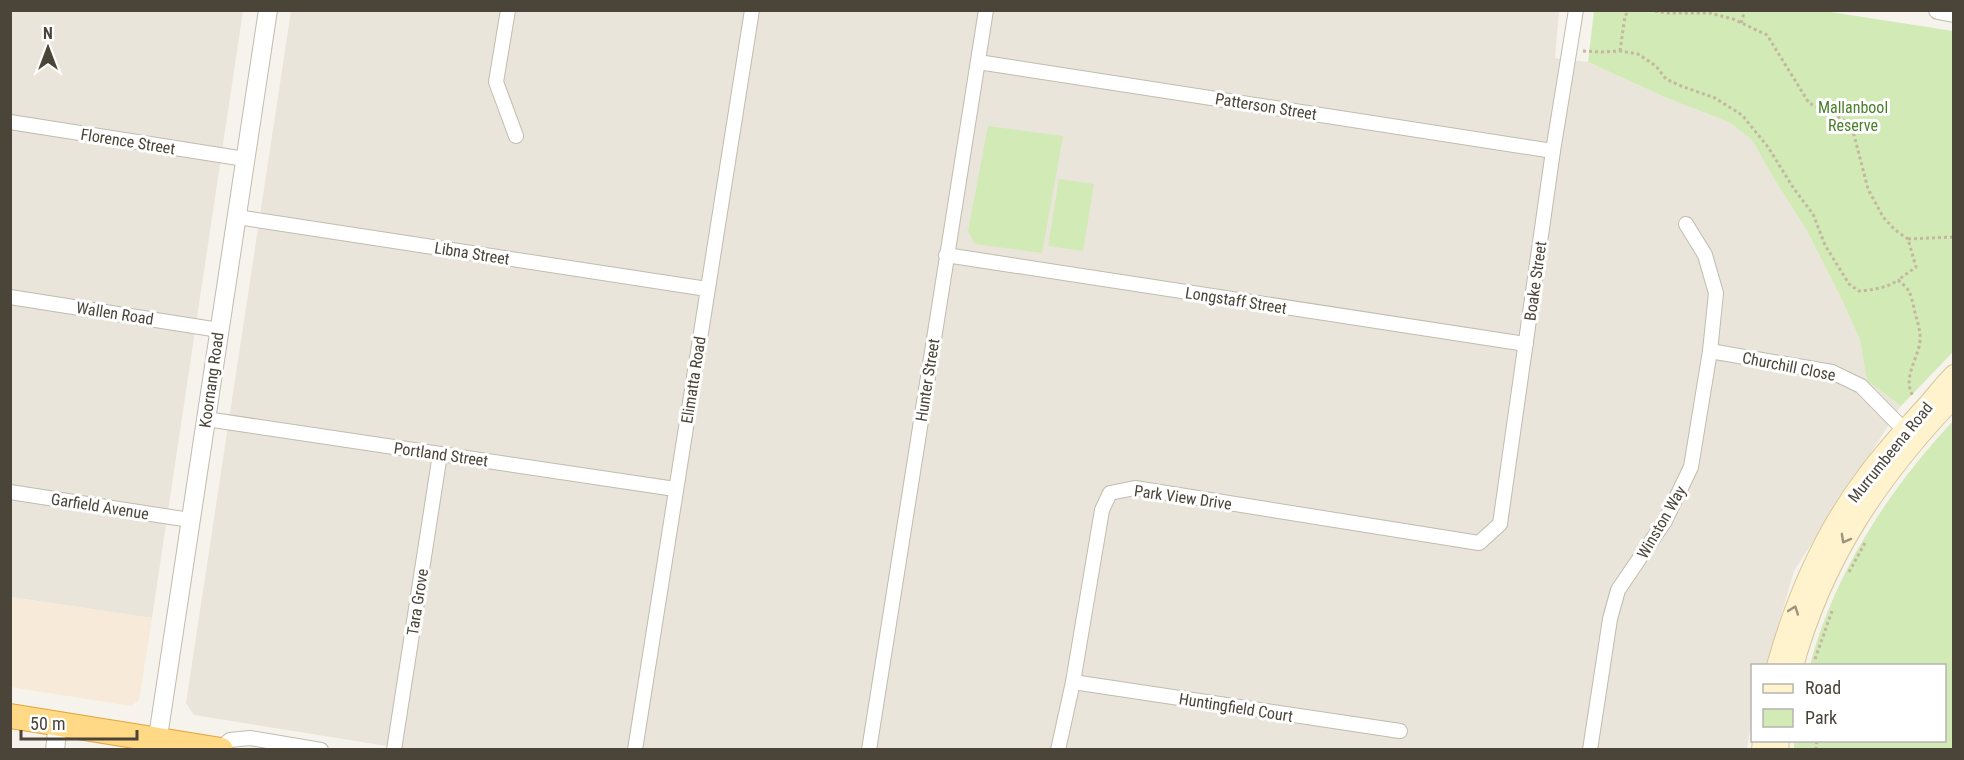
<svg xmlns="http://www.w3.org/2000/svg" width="1964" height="760" font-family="'Roboto Condensed',sans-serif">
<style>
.residential{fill:#eae5da}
.commercial{fill:#f7ead8}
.green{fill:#d2eab5}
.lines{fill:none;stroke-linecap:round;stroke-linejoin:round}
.minor-casing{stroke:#c2bbae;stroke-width:16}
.tertiary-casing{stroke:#c2bbae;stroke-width:20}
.secondary-casing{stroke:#d6c79b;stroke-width:22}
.trunk-casing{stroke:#e0a43c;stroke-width:26}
.path{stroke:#c4b79f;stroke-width:3;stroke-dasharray:3 3;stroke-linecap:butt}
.minor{stroke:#fff;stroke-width:14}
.tertiary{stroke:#fff;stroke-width:18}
.secondary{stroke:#fff3cd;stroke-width:20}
.trunk{stroke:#ffd985;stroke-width:24}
.oneway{stroke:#9c937c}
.labels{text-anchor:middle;stroke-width:6;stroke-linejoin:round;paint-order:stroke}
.street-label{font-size:16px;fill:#4b4439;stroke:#fff}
.park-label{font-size:16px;fill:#4a7f2a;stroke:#fff}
</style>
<rect width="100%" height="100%" fill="#f6f3ec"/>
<g class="residential">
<path d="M10 11H243L152 618 11 597Z"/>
<path d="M291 11H1559L1555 58 1588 62 1669 99 1729 122 1752 140 1774 179 1806 229 1841 298 1860 340 1867 381 1901 406 1794 571 1767 665 1752 666V717L1747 749 412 750 194 715 186 703Z"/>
</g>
<path class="commercial" d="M10 597 152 618 139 700 131 706 11 687Z"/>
<g class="green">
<path d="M1594 11H1824L1953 31V352L1901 406 1867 381 1860 340 1841 298 1806 229 1774 179 1752 140 1729 122 1669 99 1588 62Z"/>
<path d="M988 126 1063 136 1042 253 975 244 968 231Z"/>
<path d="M1059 179 1094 184 1083 251 1048 246Z"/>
<path d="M1953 421V749H1794V741L1944 740V666L1810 665C1835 572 1888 491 1953 421Z"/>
</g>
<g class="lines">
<defs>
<g id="minor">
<path d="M508 10 496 82 516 136"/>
<path d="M978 62 1553 151"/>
<path d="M10 122 245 159"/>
<path d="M237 217 707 289"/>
<path d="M946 255 1526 344"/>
<path d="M10 297 219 330"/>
<path d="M1710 351 1832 372 1861 386 1911 437"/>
<path d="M206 419 675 489"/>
<path d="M10 492 190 520"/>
<path d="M1073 682 1400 731"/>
<path d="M219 749 230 740 250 738 321 750"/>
<path d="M394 750 440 454"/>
<path d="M635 750 752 10"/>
<path d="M869 750 986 10"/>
<path d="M1058 750 1073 682 1102 510 1110 493 1135 488 1479 543 1500 524 1553 151 1576 10"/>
<path d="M1590 750 1610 619 1618 590 1665 521 1691 467 1710 351 1716 293 1705 255 1686 224"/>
</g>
<g id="tertiary">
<path d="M1938 10 1954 13"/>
<path d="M55 750 58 723"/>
<path d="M156 750 268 10"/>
</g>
<g id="secondary">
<path d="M1777 666C1796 598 1824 533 1867 476 1885 451 1906 429 1927 406 1936 396 1944 385 1954 375"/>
<path d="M1793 666C1823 558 1877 478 1954 397"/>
<path d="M1762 750 1763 740"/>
<path d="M1778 750 1779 740"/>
</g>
<path id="trunk" d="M10 716 221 750"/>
</defs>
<use href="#minor" class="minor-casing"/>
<use href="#tertiary" class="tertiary-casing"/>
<use href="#secondary" class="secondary-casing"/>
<use href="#trunk" class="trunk-casing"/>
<g class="path">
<path d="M1649 10 1666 13H1710L1733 19 1767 35 1809 103 1844 120 1853 131 1868 189 1883 217 1895 230 1908 239 1916 267 1898 280"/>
<path d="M1741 23 1745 10"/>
<path d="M1583 51 1601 52 1620 51 1638 54 1656 66 1666 79 1681 86 1715 98 1742 115 1768 147 1794 189 1813 214 1825 245 1849 284 1859 291C1872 290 1887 288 1898 280 1911 291 1910 292 1914 308 1916 319 1921 329 1920 341 1918 359 1902 378 1913 396"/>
<path d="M1620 51 1625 16 1629 10"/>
<path d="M1908 239 1954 237"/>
<path d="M1849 572 1866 541"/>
<path d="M1815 659 1832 611"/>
<path d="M1816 750 1817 740"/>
</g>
<use href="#minor" class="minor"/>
<use href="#tertiary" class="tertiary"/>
<use href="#secondary" class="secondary"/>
<use href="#trunk" class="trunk"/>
</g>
<defs><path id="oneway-chevron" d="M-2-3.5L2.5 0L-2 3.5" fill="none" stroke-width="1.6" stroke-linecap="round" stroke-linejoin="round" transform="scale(1.5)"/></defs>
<g class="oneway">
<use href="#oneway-chevron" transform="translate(1845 539) rotate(119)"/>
<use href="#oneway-chevron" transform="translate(1794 610) rotate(-70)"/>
</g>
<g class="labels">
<g class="street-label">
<text transform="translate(1266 106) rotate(9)" y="6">Patterson Street</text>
<text transform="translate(128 141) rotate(9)" y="6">Florence Street</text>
<text transform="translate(472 253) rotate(9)" y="6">Libna Street</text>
<text transform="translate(1535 281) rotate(-82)" y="6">Boake Street</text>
<text transform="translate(1236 300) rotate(9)" y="6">Longstaff Street</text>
<text transform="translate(115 313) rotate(9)" y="6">Wallen Road</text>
<text transform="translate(1789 366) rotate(11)" y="6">Churchill Close</text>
<text transform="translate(211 380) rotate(-82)" y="6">Koornang Road</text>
<text transform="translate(693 380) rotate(-81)" y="6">Elimatta Road</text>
<text transform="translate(927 380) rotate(-81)" y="6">Hunter Street</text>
<text transform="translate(1890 452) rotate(-51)" y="6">Murrumbeena Road</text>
<text transform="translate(441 454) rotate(8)" y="6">Portland Street</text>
<text transform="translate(1183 497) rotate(8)" y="6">Park View Drive</text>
<text transform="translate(100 506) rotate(9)" y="6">Garfield Avenue</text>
<text transform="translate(1661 522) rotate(-60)" y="6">Winston Way</text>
<text transform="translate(417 602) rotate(-81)" y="6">Tara Grove</text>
<text transform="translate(1236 707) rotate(9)" y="6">Huntingfield Court</text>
</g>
<g class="park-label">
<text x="1853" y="113">Mallanbool<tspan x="1853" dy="18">Reserve</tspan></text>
</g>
</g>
<rect width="1964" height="760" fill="none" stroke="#4b4439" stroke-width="24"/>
<rect x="1751" y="664" width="195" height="78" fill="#ffffff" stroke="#b7b4b0" stroke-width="1.5"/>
<rect x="1763" y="684" width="30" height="9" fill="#fff3cd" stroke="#b7b4b0" stroke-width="1.5"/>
<text x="1805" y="694" font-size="18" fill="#4b4439">Road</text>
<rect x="1763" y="709" width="30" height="18" fill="#d2eab5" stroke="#b7b4b0" stroke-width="1.5"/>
<text x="1805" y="724" font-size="18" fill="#4b4439">Park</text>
<g transform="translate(48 48)" stroke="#ffffff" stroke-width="4.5" paint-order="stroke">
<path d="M0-4.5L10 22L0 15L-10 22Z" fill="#4b4439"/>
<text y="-9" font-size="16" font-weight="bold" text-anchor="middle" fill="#4b4439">N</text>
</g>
<path d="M21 730v9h116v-9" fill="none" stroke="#4b4439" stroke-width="3"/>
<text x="30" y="730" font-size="18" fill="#4b4439" stroke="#ffffff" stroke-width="4.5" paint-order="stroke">50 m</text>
</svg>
